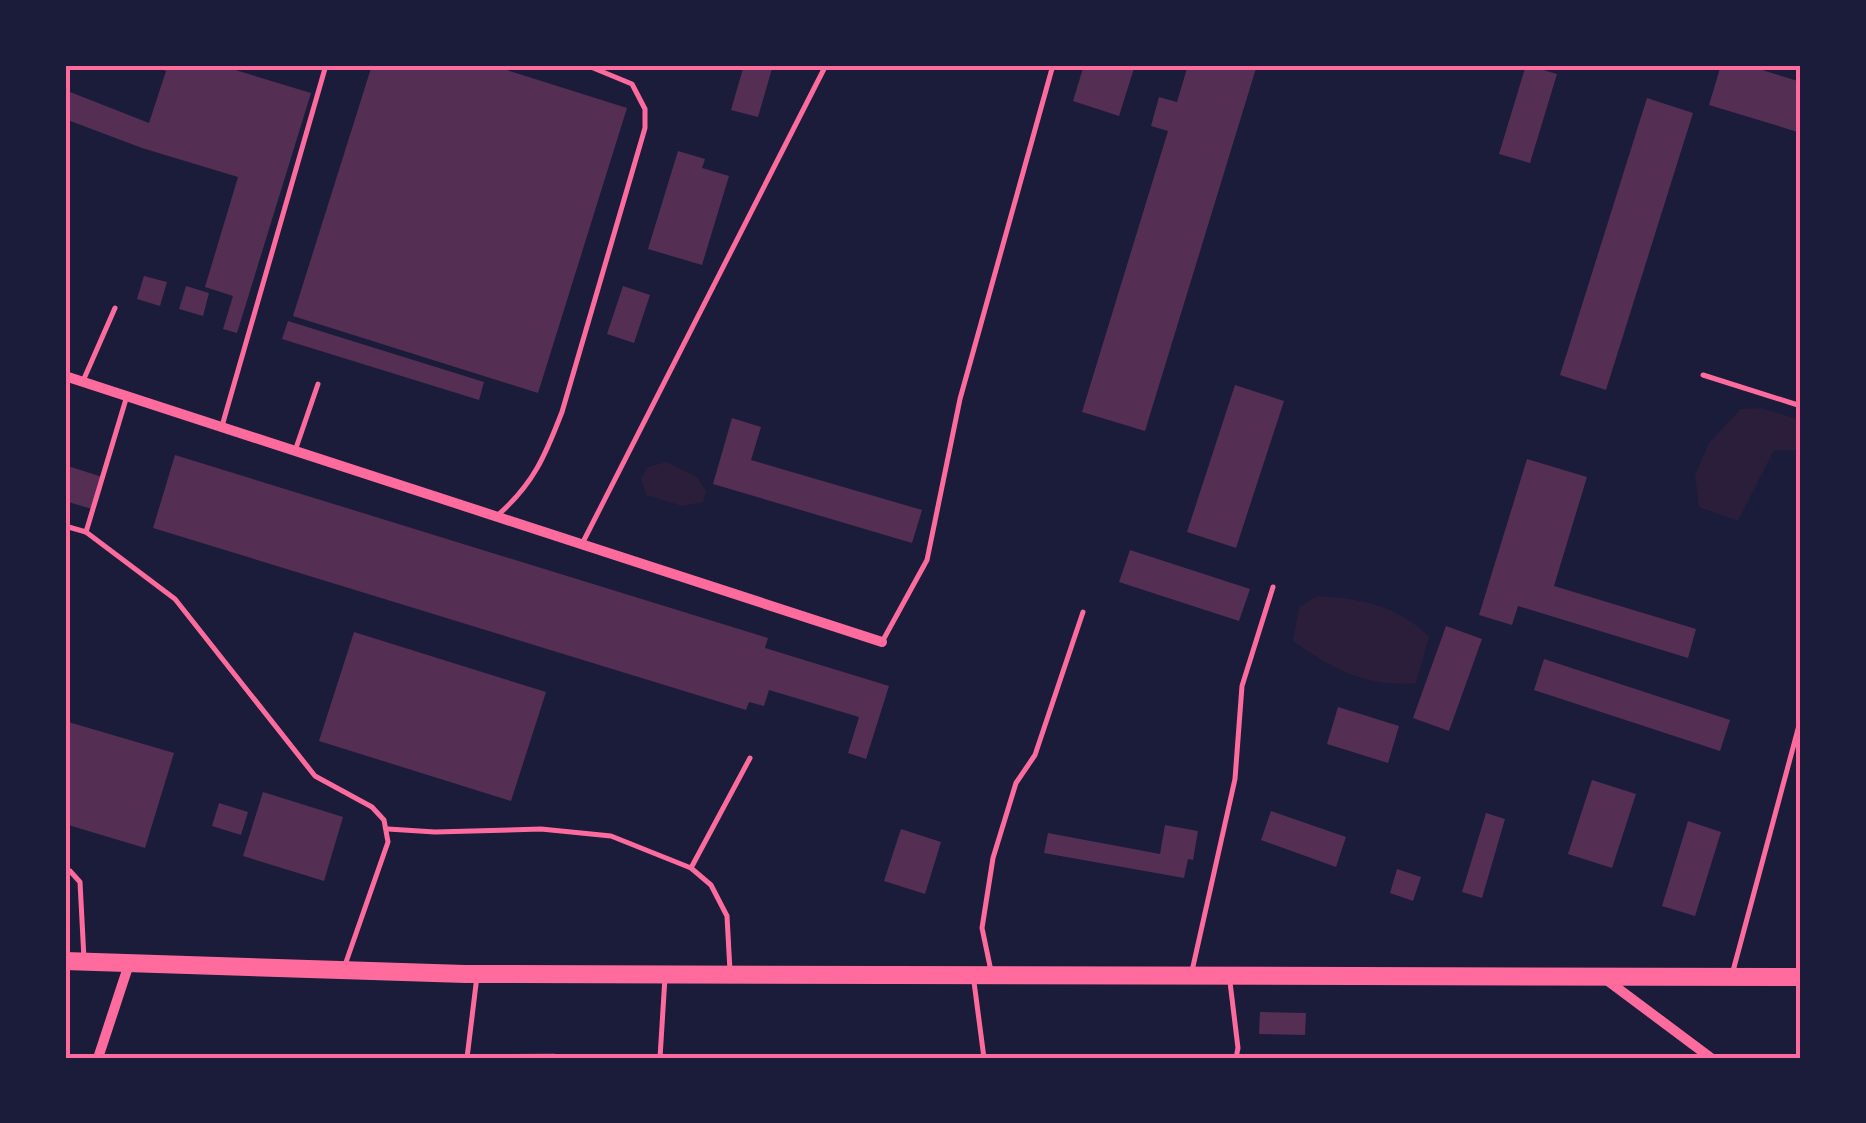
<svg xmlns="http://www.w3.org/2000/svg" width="1866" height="1123" font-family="Helvetica,sans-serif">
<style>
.green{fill:#2a1e3b}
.building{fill:#542f53}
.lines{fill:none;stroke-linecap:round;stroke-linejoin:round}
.service{stroke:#ff6b9d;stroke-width:5}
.minor{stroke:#ff6b9d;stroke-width:10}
.trunk{stroke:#ff6b9d;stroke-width:18}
.neatline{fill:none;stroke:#ff6b9d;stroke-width:4}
</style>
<rect width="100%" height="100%" fill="#1b1b3a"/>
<g class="green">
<path d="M1761 408 1801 420V450H1774L1738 521 1699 507 1695 475 1709 443 1741 409Z"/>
<path d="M666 462 697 477 706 491 703 502 682 506 646 495 641 478 648 467Z"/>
<path d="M1317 596C1359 598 1398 605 1429 637L1416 683C1368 688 1332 669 1293 641L1299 607Z"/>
</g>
<g class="building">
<path d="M152 65H219L311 93 237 333 223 329 233 296 205 287 238 177 142 148 65 119V90L149 123 166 71Z"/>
<path d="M372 65H491L627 108 538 393 293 316Z"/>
<path d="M744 65H773L758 117 731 110Z"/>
<path d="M1084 65H1135L1119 116 1073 101Z"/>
<path d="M1188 65H1257L1145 431 1082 412 1168 131 1151 126 1159 97 1177 102Z"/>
<path d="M1526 65 1557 74 1530 163 1499 154Z"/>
<path d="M1721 65H1746L1801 82V133L1709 105Z"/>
<path d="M1647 98 1693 113 1606 390 1560 375Z"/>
<path d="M678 151 705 159 702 168 729 176 702 265 648 249Z"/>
<path d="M144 276 167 282 160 306 137 299Z"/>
<path d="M186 286 209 293 203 316 179 309Z"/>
<path d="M623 286 650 295 634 343 607 334Z"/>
<path d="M288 321 484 382 479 400 282 339Z"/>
<path d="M1235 385 1284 401 1236 548 1187 532Z"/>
<path d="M732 418 761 427 751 460 922 510 912 543 713 484Z"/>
<path d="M175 455 768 638 765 648 889 686 866 759 848 753 859 717 769 690 764 706 749 702 746 710 153 528Z"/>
<path d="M1527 459 1587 477 1554 586 1696 629 1688 658 1518 606 1512 625 1479 615Z"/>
<path d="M65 465 102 477 92 509 65 501Z"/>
<path d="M1130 550 1250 589 1239 621 1119 582Z"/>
<path d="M1446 626 1482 639 1449 731 1413 718Z"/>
<path d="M354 632 546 692 511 801 319 741Z"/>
<path d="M1544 659 1730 720 1720 751 1534 690Z"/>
<path d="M1338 707 1399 726 1388 763 1327 744Z"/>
<path d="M65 721 174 753 145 848 65 824Z"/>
<path d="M1592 780 1636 794 1612 868 1568 854Z"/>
<path d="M263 792 343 817 324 881 243 856Z"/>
<path d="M219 803 248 812 241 835 212 826Z"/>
<path d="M1271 811 1346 837 1336 867 1261 840Z"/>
<path d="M1486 813 1505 819 1482 898 1462 892Z"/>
<path d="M1688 821 1721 832 1695 916 1662 906Z"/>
<path d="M1165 825 1198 831 1193 860 1188 859 1184 878 1044 853 1048 833 1160 854Z"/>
<path d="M901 829 941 842 925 894 884 881Z"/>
<path d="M1397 869 1421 877 1413 901 1390 893Z"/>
<path d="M1260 1012 1306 1013 1305 1035 1259 1034Z"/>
<path d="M555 1053V1058H505V1054Z"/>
</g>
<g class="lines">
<g class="service">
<path d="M1703 375 1801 406"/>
<path d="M83 381 115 308"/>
<path d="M222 426 326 65"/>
<path d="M296 448 318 384"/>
<path d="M498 515C534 483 545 456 562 412L645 128V109L632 84 586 65"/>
<path d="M65 526 86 532 126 399"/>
<path d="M86 532 175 599 315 776 372 807 384 820 388 842 345 965"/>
<path d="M583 542 826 65"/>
<path d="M882 642 927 560 960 399 1053 65"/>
<path d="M388 829 435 832 541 829 611 836 691 868 711 885 727 916 730 971"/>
<path d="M691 868 750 758"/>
<path d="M65 870 70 871 80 882 84 959"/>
<path d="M991 971 982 928 993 858 1016 783 1035 755 1083 612"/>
<path d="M1192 971 1235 779 1242 686 1273 587"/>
<path d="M1733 971 1801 718"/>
<path d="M974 982 984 1058"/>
<path d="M1230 982 1238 1048 1236 1058"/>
<path d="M467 1058 477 976"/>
<path d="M660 1058 665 977"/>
</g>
<g class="minor">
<path d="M65 376 882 642"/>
<path d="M1604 978 1711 1058"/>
<path d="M98 1058 129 964"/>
</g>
<path class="trunk" d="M65 961 465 974 1801 977"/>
</g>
<rect width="1866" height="1123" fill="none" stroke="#1b1b3a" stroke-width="135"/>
<rect x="68" y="68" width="1730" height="988" class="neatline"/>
</svg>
